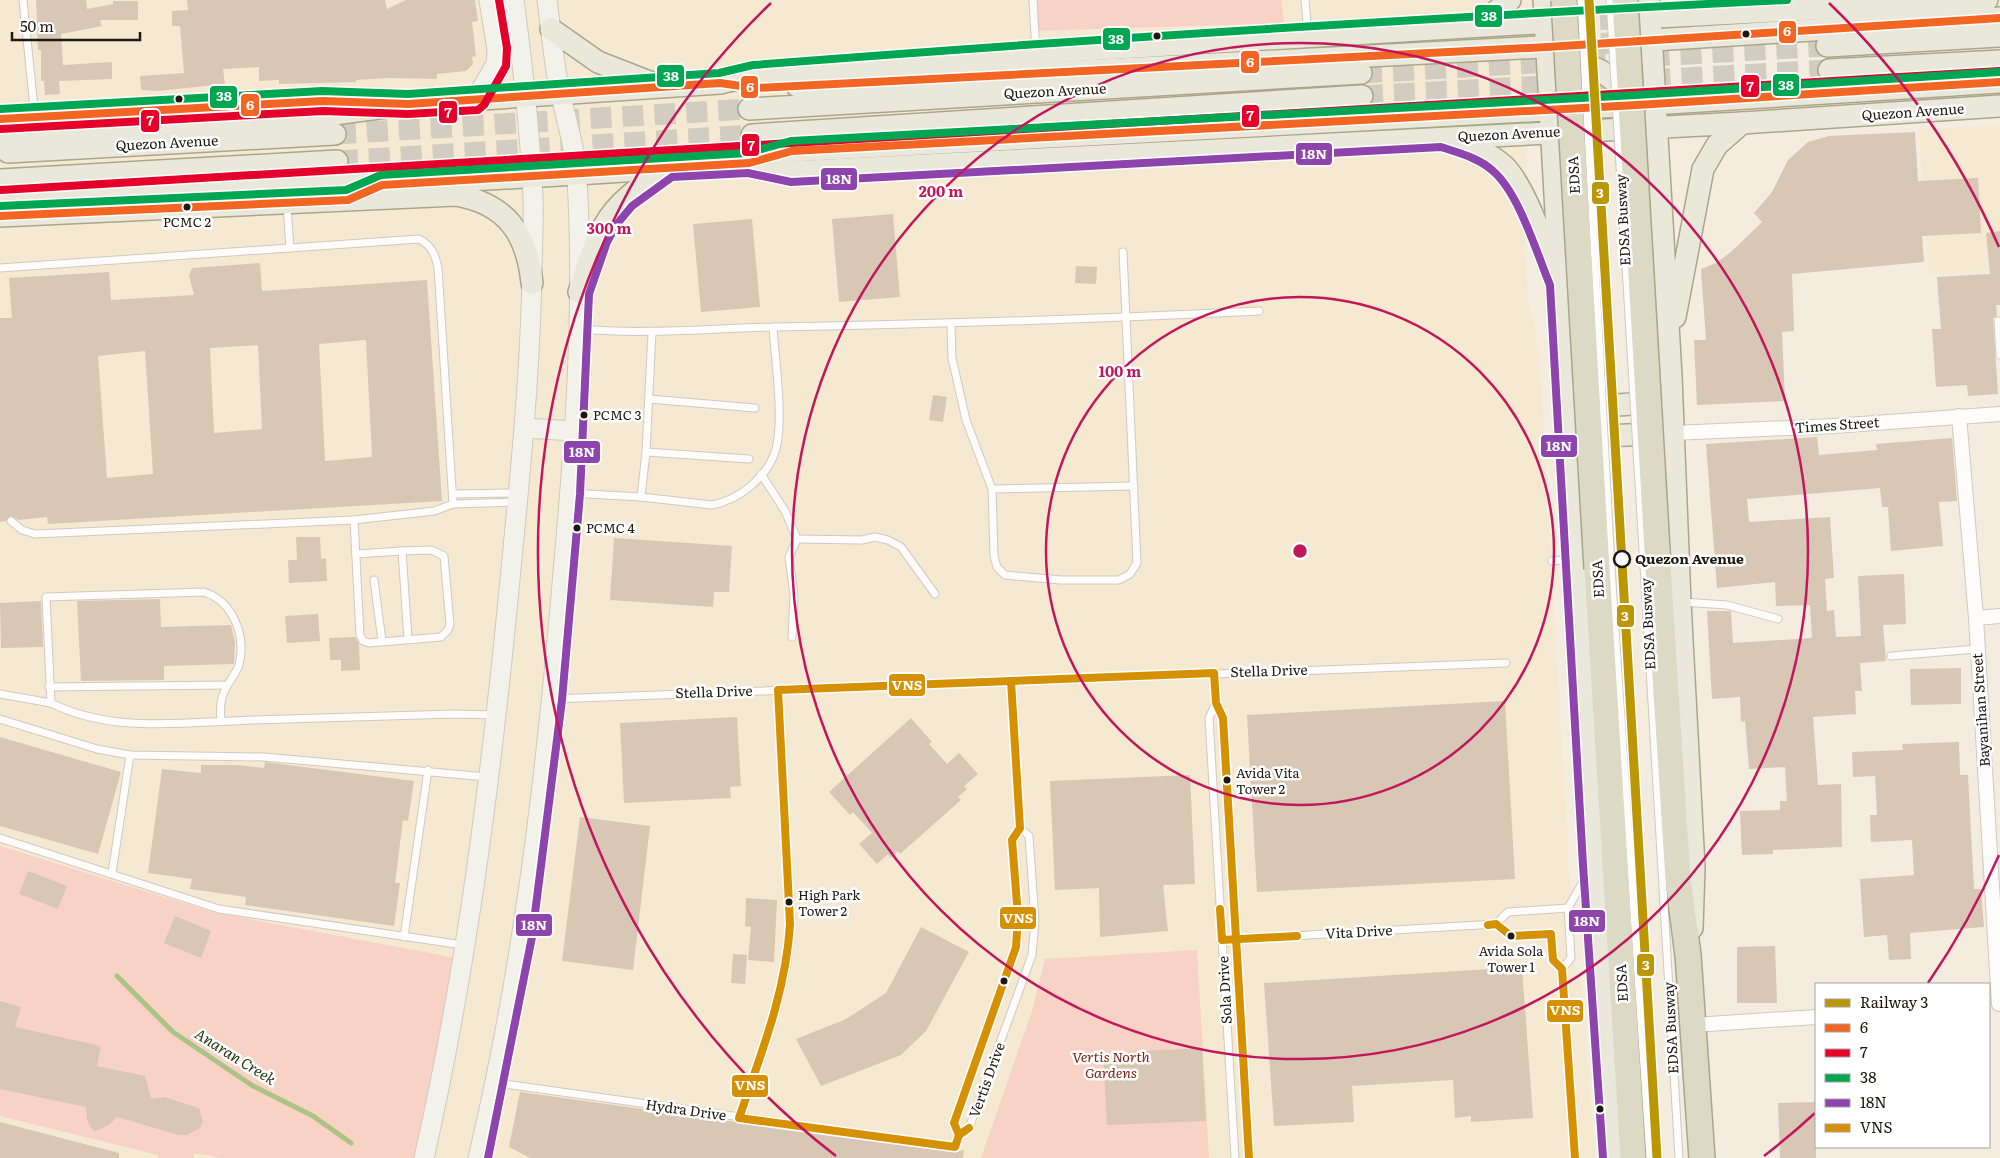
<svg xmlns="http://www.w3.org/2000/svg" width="2000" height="1158" font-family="Literata,serif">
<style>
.built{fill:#f5e9d2}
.green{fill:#f8d2c4}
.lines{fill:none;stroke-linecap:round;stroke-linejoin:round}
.stream{stroke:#aac485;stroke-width:5}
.building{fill:#d9c7b5;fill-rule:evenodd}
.primary-tunnel{stroke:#d3ccc0;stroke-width:21;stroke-dasharray:21 11;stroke-linecap:butt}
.lane-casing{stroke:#d0cac0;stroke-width:9}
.street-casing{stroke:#d0cac0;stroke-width:16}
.secondary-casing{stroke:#d0cac0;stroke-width:21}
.primary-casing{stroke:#aba68b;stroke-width:24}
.highway-casing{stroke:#aba68b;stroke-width:28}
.lane{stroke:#fdfcfa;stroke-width:7}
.street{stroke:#fdfcfa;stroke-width:14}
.secondary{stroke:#f3f2ea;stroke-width:19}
.primary{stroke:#e9e8da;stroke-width:21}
.highway{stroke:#dcdac5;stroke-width:25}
.lane-bridge-casing{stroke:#d0cac0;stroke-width:9;stroke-linecap:butt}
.highway-bridge-casing{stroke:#aba68b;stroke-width:28;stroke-linecap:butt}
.lane-bridge{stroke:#fdfcfa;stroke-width:7}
.highway-bridge{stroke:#dcdac5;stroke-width:25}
.bus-1-casing{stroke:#fff;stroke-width:11}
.bus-2-casing{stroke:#fff;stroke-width:11}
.bus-3-casing{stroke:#fff;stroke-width:11}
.bus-4-casing{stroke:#fff;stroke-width:11}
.bus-5-casing{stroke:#fff;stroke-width:11}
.bus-1{stroke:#f26522;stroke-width:8}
.bus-2{stroke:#e4002b;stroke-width:8}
.bus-3{stroke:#00a651;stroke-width:8}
.bus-4{stroke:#8e44ad;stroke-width:8}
.bus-5{stroke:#d69102;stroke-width:8}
.rail-1-casing{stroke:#fff;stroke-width:12}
.rail-1{stroke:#bb9605;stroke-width:9}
.ring{fill:none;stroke:#c2185b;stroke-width:2.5}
.bus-dot{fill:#1d1810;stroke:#fff;stroke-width:2}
.stop-dot{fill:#fff;stroke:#1d1810;stroke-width:2.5}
.labels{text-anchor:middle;stroke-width:5;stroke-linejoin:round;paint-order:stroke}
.bus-label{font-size:13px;fill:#1d1810;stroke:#fff;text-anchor:start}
.street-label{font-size:14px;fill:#1d1810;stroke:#fff}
.stop-label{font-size:14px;font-weight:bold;fill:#1d1810;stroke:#fff;text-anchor:start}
.park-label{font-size:14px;font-style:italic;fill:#7a2414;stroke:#fff}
.water-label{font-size:15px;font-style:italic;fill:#283814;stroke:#fff}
.centre{fill:#c2185b;stroke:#fff;stroke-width:2.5}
.ring-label{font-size:15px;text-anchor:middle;font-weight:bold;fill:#c2185b;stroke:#fff;stroke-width:5;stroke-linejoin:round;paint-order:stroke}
.line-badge{stroke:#fff;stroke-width:2}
.badge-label{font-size:14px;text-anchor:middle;font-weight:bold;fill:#fff}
</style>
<rect width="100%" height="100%" fill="#f3ecdf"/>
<g class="built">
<path d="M0 0H1594L1598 70 1527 75 1525 251 1527 293 1539 348 1575 970 1581 980 1595 1158H0Z"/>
<path d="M2000 125V269L1929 274 1919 129Z"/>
</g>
<g class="green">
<path d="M1028 0H1281L1284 23 1032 31Z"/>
<path d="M0 846 212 912 456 958 417 1158H222L194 1153 193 1158H158V1155L0 1116Z"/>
<path d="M1197 950 1209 1158H981L1032 1011 1045 959Z"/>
</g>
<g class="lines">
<path class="stream" d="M117 976 173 1032 253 1086 313 1116 351 1143"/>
</g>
<g class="building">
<path d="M36 0H86L87 9 113 4V1H138V20H100L102 26 61 34 63 65 112 62V79L59 81 60 94 45 95 44 81H41V50H38Z"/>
<path d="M187 0H385L387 9 406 0H475L478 21 472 22 476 56 472 57 473 64 466 71 437 74V79L389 78 356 80V82L279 84V80L259 81V67L223 69 225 84 158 91 141 90 140 76 184 73 180 26H172V11L188 10Z"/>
<path d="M1915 132 1918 181 1978 178 1981 233 1922 236 1924 262 1792 274 1794 331 1782 332 1785 401 1697 405 1694 340H1706L1701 269 1716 263 1731 252 1762 222 1754 213 1772 192 1788 160 1808 142 1829 136Z"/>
<path d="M893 214 900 297 839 302 832 219Z"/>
<path d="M752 219 760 307 701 312 693 224Z"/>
<path d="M2000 231V305H1996L1997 316 1993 318V321L1998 394 1968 396 1967 385 1936 387 1932 329H1941L1937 277 1990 274 1986 233Z"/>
<path d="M260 263 262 291 427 280 442 501 48 524 47 517 18 520 11 516 6 521 0 522V318H12L9 278 109 272 111 300 194 295 189 276 192 268ZM366 340 372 457 325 461 319 344ZM258 345 262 429 214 433 210 348ZM145 351 153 474 107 478 98 356Z"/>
<path d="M1076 266 1097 267 1096 284 1075 283Z"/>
<path d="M933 395 947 397 943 422 929 420Z"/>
<path d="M1817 437 1819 455 1877 450 1876 444 1952 438 1957 501 1939 502 1943 546 1891 551 1888 507H1882L1880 488 1747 499 1749 522 1830 517 1834 578 1825 579 1827 611 1834 610 1836 637 1861 636 1858 576 1904 574 1906 624 1883 625 1886 661 1860 663 1862 691H1855L1856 714 1813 717 1818 785 1841 784 1842 847 1773 850V854L1742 855 1740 811 1780 810V801H1787L1785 767 1749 769 1745 721 1741 722 1740 697 1712 699 1707 611H1731L1733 643 1812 638 1810 605 1776 606 1775 582 1717 588 1706 444Z"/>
<path d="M296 537H320L321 559 326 558 327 581 289 583 288 560H297Z"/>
<path d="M614 538 732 546 729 592H714L713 607 610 600Z"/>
<path d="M160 599 161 627 231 625 235 643 234 664 164 666V680L81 681 77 601Z"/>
<path d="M41 601 43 647 1 648 0 603Z"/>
<path d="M318 614 320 641 287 643 285 616Z"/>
<path d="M355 637 359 644 360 670 341 671V660H330L329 638Z"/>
<path d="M1961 668V704L1911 705 1910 669Z"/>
<path d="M1505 701 1515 879 1257 892 1247 715Z"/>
<path d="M737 717 741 786 730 787 731 798 624 803 620 723Z"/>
<path d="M911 718 932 742 929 744 947 764 959 753 978 774 964 786 967 789 958 797 961 800 900 854 898 851 891 858 888 854 877 864 859 844 872 833 853 812 850 815 829 792Z"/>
<path d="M0 737 121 772 98 854 0 826Z"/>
<path d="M1959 742 1960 775H1968L1974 889H1981L1984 927 1910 933 1911 959 1889 960 1887 935 1864 937 1860 879 1914 875 1912 840 1871 842 1870 815H1877L1875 776 1853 777 1852 752 1903 750 1902 744Z"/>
<path d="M265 762 414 781 408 821 403 820 395 883H400L394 926 245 905 246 897 190 889 192 879 148 873 162 769 201 773V765H237L264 768Z"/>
<path d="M1190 775 1195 884 1163 885 1168 931 1100 937 1099 888 1055 890 1050 781Z"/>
<path d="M580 817 650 826 633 970 562 961Z"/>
<path d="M28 871 67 886 58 909 19 894Z"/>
<path d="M746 898 777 900 774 962 748 960 751 927 745 926Z"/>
<path d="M175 916 211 931 201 958 164 943Z"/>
<path d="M921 927 969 952 926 1031 901 1055 821 1086 796 1039 846 1019 886 993Z"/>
<path d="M1775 946 1777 1003H1737V947Z"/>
<path d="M733 954 747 955 745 984 731 983Z"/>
<path d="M1522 967 1533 1118 1471 1122V1116L1455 1118 1453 1080 1352 1086 1354 1122 1274 1126 1264 983Z"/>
<path d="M0 1001 21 1007 15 1027 101 1046 97 1066 145 1076 151 1099 164 1097 199 1108 203 1122 200 1128 187 1135H179L117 1117 109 1125 94 1132 87 1120 86 1107 0 1089Z"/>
<path d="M1202 1048 1206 1121 1107 1125 1103 1053Z"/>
<path d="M520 1092 954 1152 964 1150 963 1158H530L509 1147Z"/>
<path d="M1816 1102V1158H1780L1778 1103Z"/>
<path d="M0 1122 119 1153V1158H0Z"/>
</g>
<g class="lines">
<g class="primary-tunnel">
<path d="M1568 21 1632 18"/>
<path d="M1569 45 1635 42"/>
<path d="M1361 73 1827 46"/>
<path d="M1362 96 1829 70"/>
<path d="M335 134 749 109"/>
<path d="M337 161 752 135"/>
</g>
<defs>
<g id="lane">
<path d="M23 0 35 117"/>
<path d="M1033 0 1036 52"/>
<path d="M1305 0 1308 34"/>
<path d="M287 206 290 248"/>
<path d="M0 268 419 239C432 246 435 254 438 268L453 504"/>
<path d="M1998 321 2000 355"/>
<path d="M951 324 952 358 966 420 992 489 994 556 997 567 1005 575 1061 580H1119L1130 574 1137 563 1123 252"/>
<path d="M580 329C646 335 711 328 776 327 938 324 1098 319 1259 311"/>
<path d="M649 399 755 408"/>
<path d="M646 452 749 459"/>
<path d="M761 474 785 511 797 539 789 557 794 595 792 637"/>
<path d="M992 489 1134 486"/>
<path d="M570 493 641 497 712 505C739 500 768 477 776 449 784 417 775 361 773 327"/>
<path d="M453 494 518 493"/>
<path d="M641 497 646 452 652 332"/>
<path d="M354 520 360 635 363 641 369 643 441 637 448 630 450 624 444 556 431 550 402 551"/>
<path d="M11 521 22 530 35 534 354 520 434 511 453 504 517 502"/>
<path d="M797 539 862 540 875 537 888 540 901 547 935 594"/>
<path d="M356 554 402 551 408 639"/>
<path d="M1552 561 1573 559"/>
<path d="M1611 567 1650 1158"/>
<path d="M1644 567 1679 1158"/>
<path d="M374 580 382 641"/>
<path d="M1682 602 1727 605 1778 619"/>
<path d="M1891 656 1977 649"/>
<path d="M1214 673 1216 703 1223 718 1249 1158"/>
<path d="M1011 681 1020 828 1012 840 1018 917 1016 947 954 1123 959 1135 969 1128 1032 955 1035 921 1029 836 1020 828"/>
<path d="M49 687 227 685"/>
<path d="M0 694 51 703"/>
<path d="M552 699 1506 663"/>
<path d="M1216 703 1209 718 1235 1158"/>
<path d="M0 719 97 749 130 755 264 757 487 777"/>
<path d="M221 721C219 702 222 693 232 678 234 674 238 669 239 665 246 636 234 602 204 592L46 597 51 703C113 734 186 722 253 720 320 718 387 716 454 714L495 715"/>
<path d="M0 838 219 909 463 945"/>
<path d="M112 873 130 755"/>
<path d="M1496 924 1511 936 1551 934 1553 960 1562 969 1575 1158"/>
<path d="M404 937 428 770"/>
<path d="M1222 940 1496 924 1508 912 1568 908"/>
<path d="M1562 969 1571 958 1568 908 1588 873"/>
<path d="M497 1083 955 1147 959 1135"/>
<path d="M739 1118C759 1056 790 989 790 924L778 690"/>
</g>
<g id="street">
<path d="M1959 416 1976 618 1999 1004"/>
<path d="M1673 433 1833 426 2000 414"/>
<path d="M1976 618 2000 616"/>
<path d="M1693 1025 1816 1017"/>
</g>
<g id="secondary">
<path d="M475 100 496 64 497 50 489 0"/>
<path d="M0 119 323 101 369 103"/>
<path d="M526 428 573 431"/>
<path d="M424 1158C467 969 492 771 510 579 520 477 530 377 532 275 532 249 534 224 533 198 530 132 523 66 514 0"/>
<path d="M478 1158C523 970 546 776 562 584 574 450 585 313 577 179 576 149 565 117 559 87 553 58 551 29 547 0"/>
</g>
<g id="primary">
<path d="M1544 0 1593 864 1613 1158"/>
<path d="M1649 0 1671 376 1680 602 1694 867 1692 928"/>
<path d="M1638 18 1987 0"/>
<path d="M1475 23 1490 16 1510 0"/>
<path d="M551 29 598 62 652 83"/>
<path d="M1638 41 2000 18"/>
<path d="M1827 46 2000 36"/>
<path d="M1561 52 1601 71 1633 95"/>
<path d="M1829 70 2000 61"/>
<path d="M797 86 1560 46"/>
<path d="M749 109 1361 73"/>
<path d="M752 135 1362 96"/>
<path d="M0 138 327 115 408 104 720 83 754 75 1036 53 1568 21"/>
<path d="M1452 140C1470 146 1490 153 1504 166 1525 187 1543 242 1555 270"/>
<path d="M8 152 335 134"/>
<path d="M752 164 790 172 1742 123 2000 106"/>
<path d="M0 180 337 161"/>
<path d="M0 197 350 179 382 185 577 174 749 163 792 151 1637 105 2000 82"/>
<path d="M0 216 456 195C507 204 527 234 532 283"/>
<path d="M579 292C587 270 592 246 604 226 618 200 644 184 668 168"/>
<path d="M1675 317 1703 169 1717 145 1742 123"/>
<path d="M1580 392C1602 407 1634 411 1656 392"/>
<path d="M1580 443 1597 436 1660 434"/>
</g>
<g id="highway">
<path d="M1658 567 1678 879 1688 955 1702 1158"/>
<path d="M1597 569 1633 1158"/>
</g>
</defs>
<use href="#lane" class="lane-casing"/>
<use href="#street" class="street-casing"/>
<use href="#secondary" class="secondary-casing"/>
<use href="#primary" class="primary-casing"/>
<use href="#highway" class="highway-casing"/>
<use href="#lane" class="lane"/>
<use href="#street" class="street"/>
<use href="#secondary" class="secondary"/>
<use href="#primary" class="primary"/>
<use href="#highway" class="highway"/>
<defs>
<g id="lane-bridge">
<path d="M1581 0 1611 567"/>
<path d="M1610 0 1644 567"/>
</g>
<g id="highway-bridge">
<path d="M1564 0 1597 569"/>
<path d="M1625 0 1658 567"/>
</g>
</defs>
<use href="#lane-bridge" class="lane-bridge-casing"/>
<use href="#highway-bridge" class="highway-bridge-casing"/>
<use href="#lane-bridge" class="lane-bridge"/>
<use href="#highway-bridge" class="highway-bridge"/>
<defs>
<g id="bus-1">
<path d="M0 119 323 101 408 104 720 83 755 88 1547 47 2000 18"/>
<path d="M0 216 348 200 382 185 749 163 792 151 1637 105 2000 82"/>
</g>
<g id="bus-2">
<path d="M1 129 323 111 408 114 478 110 484 105 506 66 507 48 499 0"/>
<path d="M1 190 2000 71"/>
</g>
<g id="bus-3">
<path d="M0 109 322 91 408 94 719 73 753 65C1098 38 1442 17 1787 0"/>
<path d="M0 206 346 190 381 175 747 153 791 141 1636 95 1999 72"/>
</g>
<path id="bus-4" d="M488 1158 532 937 562 700 580 494 589 294 607 242 617 224 632 206 672 177 748 173 791 182 1441 147C1459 153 1479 158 1493 171 1519 193 1537 254 1550 285L1583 865 1603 1158"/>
<g id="bus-5">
<path d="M1220 909 1222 940 1297 936"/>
<path d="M1488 925 1496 924 1511 936 1551 934 1553 960 1562 969 1575 1158"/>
<path d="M969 1128 959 1135 954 1123 1016 947 1018 917 1012 840 1020 828 1011 681"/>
<path d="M959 1135 955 1147 739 1118C761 1054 786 992 790 924L778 690 1214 673 1216 703 1223 718 1249 1158"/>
</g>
</defs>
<use href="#bus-1" class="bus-1-casing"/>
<use href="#bus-2" class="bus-2-casing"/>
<use href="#bus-3" class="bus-3-casing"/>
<use href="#bus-4" class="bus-4-casing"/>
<use href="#bus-5" class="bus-5-casing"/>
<use href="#bus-1" class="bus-1"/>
<use href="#bus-2" class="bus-2"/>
<use href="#bus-3" class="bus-3"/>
<use href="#bus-4" class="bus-4"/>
<use href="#bus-5" class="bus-5"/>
<defs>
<path id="rail-1" d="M1589 0 1657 1158"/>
</defs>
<use href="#rail-1" class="rail-1-casing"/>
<use href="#rail-1" class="rail-1"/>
</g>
<g class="ring">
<circle cx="1300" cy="551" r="254"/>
<circle cx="1300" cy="551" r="508"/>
<path d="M1999 855A762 762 0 0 1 1928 983M1815 1113A762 762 0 0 1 1764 1156M836 1156A762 762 0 0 1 771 3M1829 3A762 762 0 0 1 1999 247"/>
</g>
<g class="bus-dot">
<circle cx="1746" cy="34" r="4.5"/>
<circle cx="1157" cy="36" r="4.5"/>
<circle cx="179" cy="99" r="4.5"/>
<circle cx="187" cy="207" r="4.5"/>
<circle cx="584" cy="415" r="4.5"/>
<circle cx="577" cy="528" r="4.5"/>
<circle cx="1227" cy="780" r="4.5"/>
<circle cx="789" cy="902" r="4.5"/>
<circle cx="1511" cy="936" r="4.5"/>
<circle cx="1004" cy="981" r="4.5"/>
<circle cx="1600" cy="1109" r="4.5"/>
</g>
<circle class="stop-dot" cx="1622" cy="559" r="8"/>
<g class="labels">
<g class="bus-label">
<text x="187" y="227" text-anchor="middle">PCMC 2</text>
<text x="593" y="420">PCMC 3</text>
<text x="586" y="533">PCMC 4</text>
<text x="1236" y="778">Avida Vita<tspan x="1236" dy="16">Tower 2</tspan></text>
<text x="798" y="900">High Park<tspan x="798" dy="16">Tower 2</tspan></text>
<text x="1511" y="956" text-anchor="middle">Avida Sola<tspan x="1511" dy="16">Tower 1</tspan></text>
</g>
<g class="street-label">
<text transform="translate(1055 91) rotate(-3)" y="5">Quezon Avenue</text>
<text transform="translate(1913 112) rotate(-4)" y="5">Quezon Avenue</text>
<text transform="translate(1509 134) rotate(-3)" y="5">Quezon Avenue</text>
<text transform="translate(167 143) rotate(-3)" y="5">Quezon Avenue</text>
<text transform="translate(1574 175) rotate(-93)" y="5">EDSA</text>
<text transform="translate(1623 220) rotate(-93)" y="5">EDSA Busway</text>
<text transform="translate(1837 425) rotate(-4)" y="5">Times Street</text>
<text transform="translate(1598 579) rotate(-93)" y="5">EDSA</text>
<text transform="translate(1648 624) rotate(-93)" y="5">EDSA Busway</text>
<text transform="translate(1269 671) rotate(-2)" y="5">Stella Drive</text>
<text transform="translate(714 692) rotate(-2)" y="5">Stella Drive</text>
<text transform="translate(1981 710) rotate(-94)" y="5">Bayanihan Street</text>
<text transform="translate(1359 932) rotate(-3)" y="5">Vita Drive</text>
<text transform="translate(1622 983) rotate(-93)" y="5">EDSA</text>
<text transform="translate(1225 990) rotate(-93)" y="5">Sola Drive</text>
<text transform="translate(1671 1028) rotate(-93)" y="5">EDSA Busway</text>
<text transform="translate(987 1080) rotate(-70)" y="5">Vertis Drive</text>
<text transform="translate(686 1110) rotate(8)" y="5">Hydra Drive</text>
</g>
<g class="stop-label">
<text x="1635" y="564">Quezon Avenue</text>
</g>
<g class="park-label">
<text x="1111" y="1062">Vertis North<tspan x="1111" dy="16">Gardens</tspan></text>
</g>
<g class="water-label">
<text transform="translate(235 1057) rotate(32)" y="5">Anaran Creek</text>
</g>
</g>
<circle cx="1300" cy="551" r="8" class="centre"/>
<g class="ring-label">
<text x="941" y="197">200 m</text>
<text x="609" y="234">300 m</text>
<text x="1120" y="377">100 m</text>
</g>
<g class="line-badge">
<rect x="1474" y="4" width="29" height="24" rx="5" fill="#00a651"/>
<rect x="1778" y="20" width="19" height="24" rx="5" fill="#f26522"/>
<rect x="1102" y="27" width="29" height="24" rx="5" fill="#00a651"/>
<rect x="1240" y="50" width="20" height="24" rx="5" fill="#f26522"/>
<rect x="656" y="64" width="29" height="24" rx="5" fill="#00a651"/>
<rect x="1772" y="73" width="28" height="24" rx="5" fill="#00a651"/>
<rect x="1740" y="74" width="20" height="24" rx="5" fill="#e4002b"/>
<rect x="740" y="75" width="19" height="24" rx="5" fill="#f26522"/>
<rect x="209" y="85" width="29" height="24" rx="5" fill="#00a651"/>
<rect x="240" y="93" width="20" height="24" rx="5" fill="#f26522"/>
<rect x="438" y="100" width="20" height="24" rx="5" fill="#e4002b"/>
<rect x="1241" y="104" width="19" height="24" rx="5" fill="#e4002b"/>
<rect x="140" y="109" width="20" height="24" rx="5" fill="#e4002b"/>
<rect x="741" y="133" width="19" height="24" rx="5" fill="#e4002b"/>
<rect x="1295" y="142" width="38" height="24" rx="5" fill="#8e44ad"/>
<rect x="820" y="167" width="38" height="24" rx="5" fill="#8e44ad"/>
<rect x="1591" y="181" width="19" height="24" rx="5" fill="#bb9605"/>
<rect x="1540" y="434" width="38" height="24" rx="5" fill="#8e44ad"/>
<rect x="563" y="440" width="38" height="24" rx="5" fill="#8e44ad"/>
<rect x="1616" y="604" width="19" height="24" rx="5" fill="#bb9605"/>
<rect x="888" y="673" width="38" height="24" rx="5" fill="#d69102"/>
<rect x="999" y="906" width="38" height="24" rx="5" fill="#d69102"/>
<rect x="1568" y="909" width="38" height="24" rx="5" fill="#8e44ad"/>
<rect x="515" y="913" width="38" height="24" rx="5" fill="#8e44ad"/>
<rect x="1636" y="953" width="19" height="24" rx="5" fill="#bb9605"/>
<rect x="1546" y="999" width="38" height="24" rx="5" fill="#d69102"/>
<rect x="731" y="1074" width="38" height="24" rx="5" fill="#d69102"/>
</g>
<g class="badge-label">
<text x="1489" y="21">38</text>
<text x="1787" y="36">6</text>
<text x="1116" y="44">38</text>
<text x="1250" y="67">6</text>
<text x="671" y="81">38</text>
<text x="1786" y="90">38</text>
<text x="1750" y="91">7</text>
<text x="750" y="92">6</text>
<text x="224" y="101">38</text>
<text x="250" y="110">6</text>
<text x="448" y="117">7</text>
<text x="1250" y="120">7</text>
<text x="150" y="125">7</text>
<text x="751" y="150">7</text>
<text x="1314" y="159">18N</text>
<text x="839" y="184">18N</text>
<text x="1600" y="198">3</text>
<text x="1559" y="451">18N</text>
<text x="582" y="457">18N</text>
<text x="1625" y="621">3</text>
<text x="907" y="690">VNS</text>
<text x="1018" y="923">VNS</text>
<text x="1587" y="926">18N</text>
<text x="534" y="930">18N</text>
<text x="1646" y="970">3</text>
<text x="1565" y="1015">VNS</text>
<text x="750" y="1090">VNS</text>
</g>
<rect x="1815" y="983" width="175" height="165" fill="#ffffff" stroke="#a5a39f"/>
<rect x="1825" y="999" width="25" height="8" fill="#bb9605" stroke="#a5a39f"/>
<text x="1860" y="1008" font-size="15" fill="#1d1810">Railway 3</text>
<rect x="1825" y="1024" width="25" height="8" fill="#f26522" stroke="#a5a39f"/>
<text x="1860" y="1033" font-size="15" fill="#1d1810">6</text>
<rect x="1825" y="1049" width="25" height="8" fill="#e4002b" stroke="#a5a39f"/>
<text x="1860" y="1058" font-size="15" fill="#1d1810">7</text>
<rect x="1825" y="1074" width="25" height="8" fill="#00a651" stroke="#a5a39f"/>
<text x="1860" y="1083" font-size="15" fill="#1d1810">38</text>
<rect x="1825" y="1099" width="25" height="8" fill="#8e44ad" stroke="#a5a39f"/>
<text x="1860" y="1108" font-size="15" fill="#1d1810">18N</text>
<rect x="1825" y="1124" width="25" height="8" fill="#d69102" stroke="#a5a39f"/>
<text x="1860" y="1133" font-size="15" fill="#1d1810">VNS</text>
<path d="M12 32v8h128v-8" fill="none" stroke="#1d1810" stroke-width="2.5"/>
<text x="20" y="32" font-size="15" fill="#1d1810" stroke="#ffffff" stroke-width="4" paint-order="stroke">50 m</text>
</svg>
